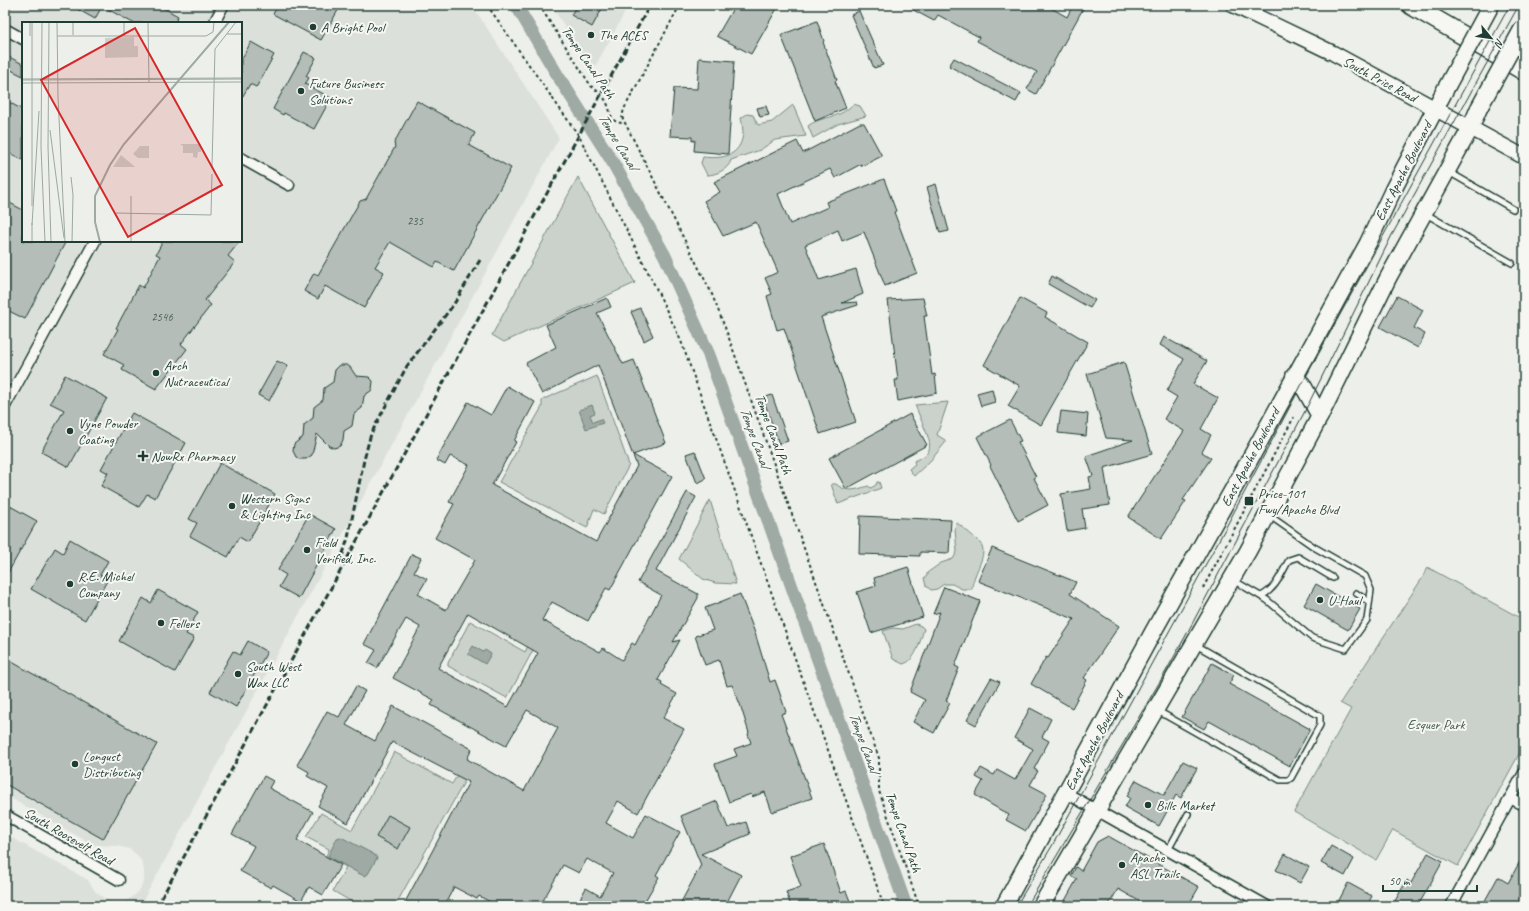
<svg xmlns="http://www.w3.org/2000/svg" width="1529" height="911" font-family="Caveat,sans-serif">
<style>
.built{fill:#dce0db;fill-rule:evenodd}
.green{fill:#cbd2cc;stroke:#758880}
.water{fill:#9faaa4;stroke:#6c7e77}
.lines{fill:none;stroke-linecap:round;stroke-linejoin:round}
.canal{stroke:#9faaa4;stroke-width:13}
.building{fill:#b4bdb8;stroke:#1f3d34;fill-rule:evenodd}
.service-casing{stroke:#1f3d34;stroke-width:8}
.minor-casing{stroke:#1f3d34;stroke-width:13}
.secondary-casing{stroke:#1f3d34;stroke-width:17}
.primary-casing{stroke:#1f3d34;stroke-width:19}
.motorway-casing{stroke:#1f3d34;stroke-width:21}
.path{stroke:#1f3d34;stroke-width:2;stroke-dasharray:3 3;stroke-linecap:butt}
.service{stroke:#f6f6f2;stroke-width:5}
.minor{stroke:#f6f6f2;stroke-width:10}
.secondary{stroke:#f6f6f2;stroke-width:14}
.primary{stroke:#f6f6f2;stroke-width:16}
.motorway{stroke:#f6f6f2;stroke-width:18}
.tram{stroke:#1f3d34;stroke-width:1}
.rail{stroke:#1f3d34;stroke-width:3;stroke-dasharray:6 3;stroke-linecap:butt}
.primary-bridge-casing{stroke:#1f3d34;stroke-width:19;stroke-linecap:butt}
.primary-bridge{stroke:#f6f6f2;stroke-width:16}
.poi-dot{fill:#1f3d34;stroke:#f6f6f2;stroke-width:1.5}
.labels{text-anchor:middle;stroke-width:4;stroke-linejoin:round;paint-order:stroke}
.number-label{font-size:12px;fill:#445d55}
.poi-label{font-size:14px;fill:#1f3d34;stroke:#f6f6f2;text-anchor:start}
.street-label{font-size:14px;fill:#1f3d34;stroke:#f6f6f2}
.park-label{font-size:14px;fill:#415b52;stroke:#f6f6f2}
.water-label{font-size:15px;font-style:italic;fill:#3f5850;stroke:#f6f6f2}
.inset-river{fill:none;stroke:#9faaa4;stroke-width:2}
.inset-road{fill:none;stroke:#9ba8a1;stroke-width:1}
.view{fill:#d62828;fill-opacity:0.15;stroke:#d62828;stroke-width:2}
.inset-edge{fill:none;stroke:#1f3d34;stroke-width:2}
</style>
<rect width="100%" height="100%" fill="#edefea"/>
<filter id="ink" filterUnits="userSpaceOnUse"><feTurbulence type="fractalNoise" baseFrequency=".025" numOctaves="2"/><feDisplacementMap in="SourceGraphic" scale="8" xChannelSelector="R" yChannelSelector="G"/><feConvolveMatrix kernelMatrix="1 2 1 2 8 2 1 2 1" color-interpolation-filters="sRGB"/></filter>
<g filter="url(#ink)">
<g class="built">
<path d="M5 5H472L559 138 140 906H5V834L88 880 95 891 105 899 113 902H123L131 898 139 891 144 881V870L142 862 136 854 129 849 117 846 93 845 5 795ZM23 23H241V241H23Z"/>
<path d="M551 5H629L596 65 590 67Z"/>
</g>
<g class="green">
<path d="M853 104 860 106 866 116 838 124 813 138 808 126C822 115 839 120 853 104Z"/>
<path d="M793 105 806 136 775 140 760 150 731 160C729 169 716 175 707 175L701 163 703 157C722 159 740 157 743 134 743 129 742 123 741 118L747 114 753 115 758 125 772 122Z"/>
<path d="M578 177 635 283 504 342 492 335Z"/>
<path d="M597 376 629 465 604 514 594 509 587 528 499 482 542 407V401L544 399Z"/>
<path d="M948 402 937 435 945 440V443L931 460 914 476 909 469 915 464 914 461C933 454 932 446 925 429 922 421 918 413 915 405Z"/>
<path d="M877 482H879L881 488 838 504 831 484H836C847 493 855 490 868 486L871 488 876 485Z"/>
<path d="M710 500 736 584 715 583 703 579 679 559Z"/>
<path d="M956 522C963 528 978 539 982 546 987 557 972 575 972 589H962L952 584H944L937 589 931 590 926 586 924 578 927 576V573L941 563 953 559 957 552 955 530Z"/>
<path d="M1427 567 1524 620V745L1458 866 1393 830 1376 860 1294 812 1351 709 1340 703 1423 577Z"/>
<path d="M470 621 525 652 533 636 543 632 507 698 448 666V663Z"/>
<path d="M916 624 921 626 924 629C920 641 916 661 903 664L893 659 883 631 893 628 903 629Z"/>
<path d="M394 752 452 784 464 764 473 766 395 906H359L333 891 346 867 326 856 329 849 306 837 321 813 352 830Z"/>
</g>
<g class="water">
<path d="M592 405 595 413 590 415 593 422 601 419 603 423 586 429 579 410Z"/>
<path d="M473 646 483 652 485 650 491 654 485 664 468 654Z"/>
<path d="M341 837 375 855 377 858 368 874 365 876 360 874 328 856 337 838Z"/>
</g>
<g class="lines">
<path class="canal" d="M516 5 558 76 612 161 665 256 709 355 906 906"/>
</g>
<g class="building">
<path d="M70 5H158L178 16 175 23H133L102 6 95 19Z"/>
<path d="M278 5H341L321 40 273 14Z"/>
<path d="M577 5H604L592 27 571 15Z"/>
<path d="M735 5H779L751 54 717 36Z"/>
<path d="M904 5H1046L1067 17 1073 5H1085L1036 94 1027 89 1037 72 977 41 979 37 938 15 934 21Z"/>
<path d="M859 11 883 65 874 68 851 15Z"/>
<path d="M817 21 824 41 823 42 837 80 835 81 846 108 815 121 781 35Z"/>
<path d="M251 42 274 55 257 86 256 87 250 84 241 99V60Z"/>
<path d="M304 52 316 58 306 76 309 78 305 84 331 98 314 129 284 113 283 115 273 109Z"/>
<path d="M5 55 23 64V76L5 67Z"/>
<path d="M699 58 734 61 728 154 694 151 695 140 692 141V137L670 136 674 88 697 89Z"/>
<path d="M954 58 1021 93 1016 102 949 66Z"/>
<path d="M5 100 23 110V160L5 151Z"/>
<path d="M417 101 475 133 469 145 511 168 454 271 437 262 434 267 390 242 375 267 384 272 364 308 325 286 318 299 304 291 314 273 318 275 360 201 366 199 395 147 394 143Z"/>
<path d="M766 106 769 115 760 117 757 108Z"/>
<path d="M860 123H864L882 156 862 166 861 164 835 178 830 169 778 194 790 224 828 207 826 202 884 179 896 211 894 212 917 273 885 286 864 232 842 241 838 230 805 245 819 280 856 269 863 294 842 303 857 302 858 305 821 317 856 422 820 434 784 328 777 330 767 296 772 294 765 278 778 272 756 222 723 236 704 201 720 192 714 182 797 141 803 153Z"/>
<path d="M936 184 949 231 940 233 927 187Z"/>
<path d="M8 202 23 210V241H66L25 319 5 309V208Z"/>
<path d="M163 241H240L228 256 235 262 205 300 211 305 181 344 187 349 156 389 122 370 124 365 104 354 118 329 116 328 139 285 143 288 160 256 156 254Z"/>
<path d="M1052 276 1095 300 1090 308 1048 284Z"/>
<path d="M1397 296 1423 310 1414 328 1425 334 1418 348 1380 327Z"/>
<path d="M607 298 611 307 597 313 623 364 634 360 666 443 633 455 672 476 610 590 606 588 588 621 552 602 542 620 600 652 603 648 622 660 632 643 635 645 661 595 638 582 687 492 696 497 656 571 698 594V598L673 642 680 640 658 680 662 682 661 685 677 694 663 718 684 729 638 813 618 801 606 823 633 838 646 814 680 832 656 875 659 877 642 906H576L586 888 600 896 613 873 587 859 579 873 563 865 540 906H498L479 896 477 899 454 887 444 906H403L469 782 392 742 348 823 318 806 328 788 307 776 309 772 297 765 327 711 339 717 356 686 365 691 346 725 375 741 393 706 472 749 467 759 524 791 558 728 527 710 506 746 431 705 434 700 393 678 420 627 406 619 377 668 368 663 376 650 364 644 412 554 421 558 414 572 427 579 418 594 446 610 475 560 435 538 454 504 449 502 469 465 450 456 445 465 436 460 468 402 491 415 507 386 535 402 514 441 516 442 492 485 596 542 637 466 598 365 542 394 526 363 556 347 546 325ZM468 613 538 653 508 707 438 668Z"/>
<path d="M923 298 927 316H924L932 375 935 374 937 393 898 401 895 380H898L888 300Z"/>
<path d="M1020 298 1047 313 1045 317 1088 342 1041 425 1008 406 1020 386 984 365Z"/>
<path d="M640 308 653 336 644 341 631 312Z"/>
<path d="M1164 337 1207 361 1193 384 1218 398 1201 429 1211 435 1202 452 1211 458 1183 500 1186 501 1161 539 1128 517 1184 431 1164 419 1177 397 1167 391 1184 359 1160 345Z"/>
<path d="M277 361 288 366 269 401 258 395Z"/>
<path d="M1124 362 1152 454 1104 468 1110 505 1082 509 1085 528 1067 531 1061 494 1091 489 1089 477 1093 476 1086 456 1133 440 1106 438 1087 374Z"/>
<path d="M340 365H347L350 367 356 376 369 377 373 381 372 390 364 396 362 408 354 414 352 426 344 431 343 440 340 446 334 448 329 446 317 434 312 455 306 459H299L296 457 293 451 294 444 303 437 304 425 313 418 314 407 323 400 324 388 333 382 335 370Z"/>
<path d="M65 375 107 398 69 467 41 452 64 410 50 403Z"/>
<path d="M992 389 995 402 981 406 977 393Z"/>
<path d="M772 395 788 441 779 444 763 398Z"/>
<path d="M1061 411 1088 414 1086 436 1058 433Z"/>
<path d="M132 413 186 443 155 498 147 494 139 507 101 486 108 473 101 469Z"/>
<path d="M910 414 927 445 846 489 829 458Z"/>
<path d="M1010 420 1021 441 1018 442 1036 477 1034 478 1048 505 1018 521 990 466 991 465 977 437Z"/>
<path d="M695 451 706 479 697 483 686 454Z"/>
<path d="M220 463 275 494 248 542 239 537 228 557 190 536 197 523 189 519Z"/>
<path d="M10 506 37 521 5 578V514Z"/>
<path d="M309 514 336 529 299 598 279 587 286 575 278 570Z"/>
<path d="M860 516 951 520 949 553 920 552V556L859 554Z"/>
<path d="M70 539 108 561 100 575 108 579 85 620 31 589 55 548 63 553Z"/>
<path d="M992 548 1076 582 1070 594 1119 626 1084 678 1087 680 1072 708 1031 684 1046 657 1048 658 1074 619 978 581Z"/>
<path d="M908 567 923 617 871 633 857 592 876 586 874 578Z"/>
<path d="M1316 584 1360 609 1348 630 1304 605Z"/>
<path d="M944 587 980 601 955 666 959 668 946 701 950 703 934 733 913 722 925 700 910 692 940 612 933 614Z"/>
<path d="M158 590 198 612 186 634 194 638 175 672 119 641 143 598 151 603Z"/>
<path d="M740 594 755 633 770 682 775 680 780 694 786 712 781 714 812 798 772 812 765 792 752 797 751 794 729 802 715 764 737 756 734 749 751 743 748 734 749 733 740 704 732 685 727 686 719 660 705 665 695 636 713 630 705 608Z"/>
<path d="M248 641 267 652 236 707 210 692 233 651 240 655Z"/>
<path d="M5 658 157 744 103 839 5 784Z"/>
<path d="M1212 663 1234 675 1229 684 1310 729 1290 766 1209 721 1204 729 1182 717Z"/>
<path d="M991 678 1000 682 976 725 967 720Z"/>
<path d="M1030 708 1051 719 1042 737 1049 741 1034 769 1038 771 1030 785 1047 794 1026 831 1006 820 1009 815 975 795 983 781 976 777 981 768 994 775 997 770 1015 780 1033 749 1014 738Z"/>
<path d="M1183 761 1197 768 1181 798 1176 795 1159 826 1125 807 1130 798 1127 796 1136 780 1164 795Z"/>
<path d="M264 776 273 781 269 788 313 812 297 840 341 865 323 895 309 887 301 901 273 885 271 888 240 871 254 846 232 834Z"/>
<path d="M717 801 728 828 746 822 750 834 701 854 741 875 725 906H679L701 865 681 816Z"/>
<path d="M388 815 410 827 398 849 376 837Z"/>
<path d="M1108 836 1199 887 1188 906H1148L1118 889 1108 906H1062L1077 879 1071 876 1076 867 1081 871 1097 842Z"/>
<path d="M824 844 841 893 846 891 852 906H791L786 892 801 887 790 856Z"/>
<path d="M1331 846 1354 859 1345 876 1321 863Z"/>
<path d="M1428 853 1443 861 1418 906H1392L1407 880 1411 883Z"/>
<path d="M1285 854 1309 867 1300 883 1276 870Z"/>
<path d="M1524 854V895L1518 906H1482L1498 877 1508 883Z"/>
<path d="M1348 883 1372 896 1367 906H1336Z"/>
</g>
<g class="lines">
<defs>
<g id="service">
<path d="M1449 172 1513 209"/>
<path d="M1426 214 1512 263"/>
<path d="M1233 580 1267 600 1312 638 1346 649 1367 620 1371 590 1365 576 1314 547 1270 516"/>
<path d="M1356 593 1369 602"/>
<path d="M1261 596C1276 589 1281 574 1289 560L1298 557 1333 578"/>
<path d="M1158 711 1280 780H1288L1291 778 1320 725V716L1196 645"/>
<path d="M1168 850 1188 814"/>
</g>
<g id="minor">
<path d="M214 23 223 6"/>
<path d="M5 29 23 39"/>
<path d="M241 158 289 185"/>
<path d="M5 406 95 241"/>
<path d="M1066 793 1267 906"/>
<path d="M1510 798 1524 805"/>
<path d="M5 815 119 880"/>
<path d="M1451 906 1524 773"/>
</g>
<path id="secondary" d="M1233 5 1333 53 1524 157"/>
<g id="primary">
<path d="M1294 376 1302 384 1320 416"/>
<path d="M1004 906 1153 632 1245 468 1368 243 1393 190 1446 88"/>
<path d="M1041 906 1248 551 1320 416 1388 278 1470 129 1479 108"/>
</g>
<path id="motorway" d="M1411 5 1524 71"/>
</defs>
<use href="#service" class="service-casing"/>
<use href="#minor" class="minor-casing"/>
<use href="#secondary" class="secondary-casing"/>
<use href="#primary" class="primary-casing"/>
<use href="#motorway" class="motorway-casing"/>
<g class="path">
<path d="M487 5 579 136 655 286 681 341 884 906"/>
<path d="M539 5 591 86C597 91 604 96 607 103 612 114 609 123 624 123"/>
<path d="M680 5 624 109 622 117 711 292 726 330 879 758V791L919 906"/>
<path d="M1203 588 1294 417"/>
</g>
<use href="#service" class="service"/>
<use href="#minor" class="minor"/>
<use href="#secondary" class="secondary"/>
<use href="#primary" class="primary"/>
<use href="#motorway" class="motorway"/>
<g class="tram">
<path d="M1016 906 1052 846 1225 529 1302 384 1510 5"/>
<path d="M1027 906 1165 673 1184 639 1304 413 1392 235 1519 5"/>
</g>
<g class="rail">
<path d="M340 563 348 538 364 460 370 437 375 426 407 366 454 304 480 260"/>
<path d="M157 906 650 5"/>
</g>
<defs>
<g id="primary-bridge">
<path d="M1446 88 1491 5"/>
<path d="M1479 108 1524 26"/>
</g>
</defs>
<use href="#primary-bridge" class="primary-bridge-casing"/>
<use href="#primary-bridge" class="primary-bridge"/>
</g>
</g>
<g class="poi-dot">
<circle cx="313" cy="27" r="4"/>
<circle cx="591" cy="35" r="4"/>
<circle cx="301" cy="91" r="4"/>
<circle cx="156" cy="373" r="4"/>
<circle cx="70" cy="431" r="4"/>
<path d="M141 450h4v4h4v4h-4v4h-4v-4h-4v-4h4z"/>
<rect x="1244" y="496" width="10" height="10" rx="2"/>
<circle cx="232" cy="506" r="4"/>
<circle cx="307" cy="550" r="4"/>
<circle cx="70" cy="584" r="4"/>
<circle cx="1320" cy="600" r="4"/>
<circle cx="161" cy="623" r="4"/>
<circle cx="238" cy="674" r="4"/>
<circle cx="75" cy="764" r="4"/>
<circle cx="1148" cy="805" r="4"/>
<circle cx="1122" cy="865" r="4"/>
</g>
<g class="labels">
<g class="number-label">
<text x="415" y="225">235</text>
<text x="162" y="321">2546</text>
</g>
<g class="poi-label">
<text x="321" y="32">A Bright Pool</text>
<text x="599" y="40">The ACES</text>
<text x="309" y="88">Future Business<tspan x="309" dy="16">Solutions</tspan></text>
<text x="164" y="370">Arch<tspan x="164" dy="16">Nutraceutical</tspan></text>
<text x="78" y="428">Vyne Powder<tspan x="78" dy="16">Coating</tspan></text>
<text x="151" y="461">NowRx Pharmacy</text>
<text x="1258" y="498">Price-101<tspan x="1258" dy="16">Fwy/Apache Blvd</tspan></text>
<text x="240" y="503">Western Signs<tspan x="240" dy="16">&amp; Lighting Inc</tspan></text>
<text x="315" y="547">Field<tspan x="315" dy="16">Verified, Inc.</tspan></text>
<text x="78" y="581">R.E. Michel<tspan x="78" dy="16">Company</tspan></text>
<text x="1328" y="605">U-Haul</text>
<text x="169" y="628">Fellers</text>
<text x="246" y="671">South West<tspan x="246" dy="16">Wax LLC</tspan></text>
<text x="83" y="761">Longust<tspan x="83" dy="16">Distributing</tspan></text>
<text x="1156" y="810">Bills Market</text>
<text x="1130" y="862">Apache<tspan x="1130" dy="16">ASL Trails</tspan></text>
</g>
<g class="street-label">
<text transform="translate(589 62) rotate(56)" y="5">Tempe Canal Path</text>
<text transform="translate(1380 79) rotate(28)" y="5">South Price Road</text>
<text transform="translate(1403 171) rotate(-63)" y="5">East Apache Boulevard</text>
<text transform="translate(774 434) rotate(70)" y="5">Tempe Canal Path</text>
<text transform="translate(1250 457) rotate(-62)" y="5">East Apache Boulevard</text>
<text transform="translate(1094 741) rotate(-62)" y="5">East Apache Boulevard</text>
<text transform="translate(904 832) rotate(71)" y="5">Tempe Canal Path</text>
<text transform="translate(69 836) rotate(30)" y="5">South Roosevelt Road</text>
</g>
<g class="park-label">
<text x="1436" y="729">Esquer Park</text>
</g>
<g class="water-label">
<text transform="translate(618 141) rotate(59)" y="5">Tempe Canal</text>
<text transform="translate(755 437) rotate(70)" y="5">Tempe Canal</text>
<text transform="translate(864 742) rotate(70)" y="5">Tempe Canal</text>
</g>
</g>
<g transform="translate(22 22)">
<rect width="220" height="220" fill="#edefea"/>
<path d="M112 15V24H116V35L83 36V16ZM158 122H179V130H176L175 136 171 135V131H161V124ZM118 124H127V136H116L111 132ZM99 133 112 144 113 145H91Z" fill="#cbd2cc"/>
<path class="inset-river" d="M78 220 73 200V174L88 143 102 122 207 0"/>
<path class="inset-road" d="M20 0 19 125 23 220M27 0 26 125 29 220M35 0 36 75 43 220M51 0V13M126 0 127 60M205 12H220M8 14V0M35 14H184L191 10 192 0M102 14V0M0 57 220 56M0 58 220 57M0 61 220 60M28 108 42 216M190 144 193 27 214 0M49 155 51 173 50 220M109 174V220M10 184V0M94 191 189 193 190 152M10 201V220M10 203 17 89"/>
<path class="view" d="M113 6 200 163 106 215 19 58Z"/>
<rect width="220" height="220" class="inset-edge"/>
</g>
<rect width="1529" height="911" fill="none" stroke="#f6f6f2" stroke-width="20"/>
<rect x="10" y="10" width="1509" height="891" fill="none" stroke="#1f3d34" stroke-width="1.5" filter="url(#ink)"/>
<g transform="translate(1491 38) rotate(119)" stroke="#f6f6f2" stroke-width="3" paint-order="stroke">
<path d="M0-3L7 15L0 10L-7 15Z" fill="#1f3d34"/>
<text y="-6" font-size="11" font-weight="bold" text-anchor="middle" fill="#1f3d34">N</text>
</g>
<path d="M1383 885v6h94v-6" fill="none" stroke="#1f3d34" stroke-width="2"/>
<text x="1389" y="885" font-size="12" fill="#1f3d34" stroke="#f6f6f2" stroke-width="3" paint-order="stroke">50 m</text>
</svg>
